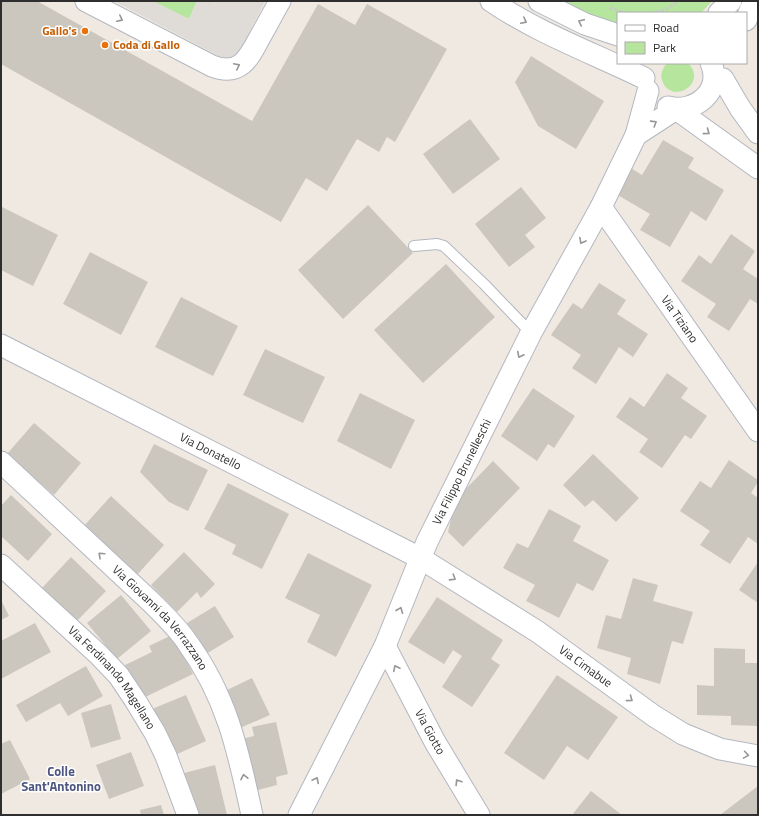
<svg xmlns="http://www.w3.org/2000/svg" width="759" height="816" font-family="'Titillium Web',sans-serif">
<style>
.green{fill:#b6e59e}
.plaza{fill:#dfdcd8}
.building{fill:#cbc7bf}
.lines{fill:none;stroke-linecap:round;stroke-linejoin:round}
.lane-casing{stroke:#b4b7c1;stroke-width:12}
.street-casing{stroke:#b4b7c1;stroke-width:23}
.path{stroke:#c9c9c9;stroke-width:2.5;stroke-dasharray:3 2;stroke-linecap:butt}
.lane{stroke:#fff;stroke-width:10}
.street{stroke:#fff;stroke-width:21}
.oneway{stroke:#969696}
.food-dot{fill:#e8710a;stroke:#fff;stroke-width:1.5}
.labels{text-anchor:middle;stroke-width:3;stroke-linejoin:round;paint-order:stroke}
.food-label{font-size:12px;font-weight:bold;fill:#c56008;stroke:#fff;text-anchor:end}
.street-label{font-size:12px;fill:#2e2e2e;stroke:#fff}
.neighbourhood-label{font-size:13px;font-weight:bold;fill:#4d5680;stroke:#fff}
</style>
<rect width="100%" height="100%" fill="#efe9e1"/>
<g class="green">
<path d="M152 1H197L189 19Z"/>
<path d="M546 1H712L701 13H618V33Z"/>
<path d="M667 63H688C709 84 670 106 662 80 660 73 663 68 667 63Z"/>
</g>
<path class="plaza" d="M114 1H153L189 19 197 1H215L213 6 216 1H265L234 64Z"/>
<g class="building">
<path d="M1 1H37L252 121 318 4 355 25 367 4 447 49 395 142 387 137 379 152 357 139 327 191 306 178 281 222 1 64Z"/>
<path d="M531 56 604 101 576 149 538 126 515 82Z"/>
<path d="M470 119 500 159 453 194 423 154Z"/>
<path d="M663 140 694 158 688 168 724 190 706 221 691 211 670 247 640 230 650 214 616 194 631 168 642 175Z"/>
<path d="M521 187 546 218 525 235 535 247 509 267 475 224Z"/>
<path d="M368 205 413 253 343 319 298 270Z"/>
<path d="M2 207 58 235 33 286 1 270Z"/>
<path d="M731 234 755 251 743 269 758 279V304L750 299 729 331 707 317 716 304 681 281 699 255 711 264Z"/>
<path d="M90 252 148 282 121 335 63 304Z"/>
<path d="M446 264 495 317 423 383 374 330Z"/>
<path d="M599 283 626 300 617 314 648 334 633 357 619 347 596 384 572 368 581 355 551 335 573 303 582 309Z"/>
<path d="M181 297 238 326 213 376 155 347Z"/>
<path d="M265 349 325 377 303 423 243 395Z"/>
<path d="M667 373 688 388 681 398 707 416 691 439 685 435 662 468 639 452 648 439 616 417 630 397 644 407Z"/>
<path d="M533 388 575 416 554 448 548 444 537 461 501 436Z"/>
<path d="M360 393 415 420 391 469 337 441Z"/>
<path d="M34 423 81 463 54 495 7 454Z"/>
<path d="M154 444 208 470 188 511 169 502 140 472Z"/>
<path d="M593 454 639 498 616 522 593 500 585 507 563 485Z"/>
<path d="M729 460 758 480V482L751 493 758 498V544L748 537 730 564 700 545 710 531 680 511 700 481 711 488Z"/>
<path d="M493 461 520 488 463 547 448 532 456 499Z"/>
<path d="M228 483 289 514 262 569 232 554 236 545 204 529Z"/>
<path d="M11 495 52 534 28 561 1 536V506Z"/>
<path d="M111 496 164 545 136 576 83 527Z"/>
<path d="M549 509 581 526 573 541 609 560 593 591 577 583 559 618 526 601 535 585 503 568 517 543 528 548Z"/>
<path d="M184 552 215 584 201 598 197 592 177 612 151 585Z"/>
<path d="M308 553 372 585 336 657 307 642 320 615 285 598Z"/>
<path d="M71 557 106 591 76 622 42 588Z"/>
<path d="M758 562V603L739 590Z"/>
<path d="M633 578 658 585 653 601 693 612 683 644 672 641 660 684 627 674 631 658 597 648 606 615 621 619Z"/>
<path d="M121 595 151 631 117 659 87 623Z"/>
<path d="M437 597 503 640 491 659 500 665 472 707 442 687 462 656 453 650 444 664 408 642Z"/>
<path d="M1 600 9 616 1 620Z"/>
<path d="M215 606 234 637 206 654 187 623Z"/>
<path d="M35 623 51 652 1 679V641Z"/>
<path d="M174 634 193 674 141 699 125 665 152 652 149 646Z"/>
<path d="M714 648 745 649V663H758V726L731 725V716L697 715V685L714 686Z"/>
<path d="M86 666 103 696 68 716 60 703 26 722 16 705Z"/>
<path d="M557 675 618 717 588 760 567 746 544 780 504 753Z"/>
<path d="M252 678 270 715 240 728 223 692Z"/>
<path d="M186 695 206 741 173 756 152 709Z"/>
<path d="M111 704 121 739 91 748 81 713Z"/>
<path d="M276 722 288 774 276 777 277 785 254 791 242 739 254 736 252 727Z"/>
<path d="M10 740 30 779 1 794V744Z"/>
<path d="M131 752 144 786 109 799 96 765Z"/>
<path d="M215 765 227 815H194L184 773Z"/>
<path d="M758 786V815H720Z"/>
<path d="M591 791 622 815H572Z"/>
<path d="M161 805 164 815H141L140 810Z"/>
</g>
<g class="lines">
<defs>
<path id="lane" d="M414 246 437 244 444 246 484 284 531 333"/>
<g id="street">
<path d="M86 1 212 66C240 77 249 58 260 37 267 25 273 13 280 1"/>
<path d="M491 1C538 33 593 53 644 78"/>
<path d="M539 1 585 24 618 35"/>
<path d="M719 13 731 1"/>
<path d="M746 20 754 1"/>
<path d="M723 79 740 108 758 133"/>
<path d="M648 91 636 135 676 109 758 168"/>
<path d="M668 107C695 114 723 91 711 63"/>
<path id="s1" d="M601 207 758 431"/>
<path id="s2" d="M1 345 420 558 538 632 654 716 683 734 720 749 758 756"/>
<path id="s3" d="M1 462 150 601C163 614 177 627 187 642 227 697 238 750 252 815"/>
<path id="s4" d="M1 565 99 655 119 676 135 700 155 733 166 756 188 815"/>
<path id="s5" d="M385 646 435 742 479 815"/>
<path id="s6" d="M299 815 385 646 427 542 531 333 601 207 636 135"/>
</g>
</defs>
<use href="#lane" class="lane-casing"/>
<use href="#street" class="street-casing"/>
<g class="path">
<path d="M610 8 628 13"/>
<path d="M646 13C661 12 667 10 678 1"/>
</g>
<use href="#lane" class="lane"/>
<use href="#street" class="street"/>
</g>
<defs><path id="oneway-chevron" d="M-2-3.5L2.5 0L-2 3.5" fill="none" stroke-width="1.6" stroke-linecap="round" stroke-linejoin="round"/></defs>
<g class="oneway">
<use href="#oneway-chevron" transform="translate(120 19) rotate(27)"/>
<use href="#oneway-chevron" transform="translate(524 21) rotate(27)"/>
<use href="#oneway-chevron" transform="translate(581 22) rotate(-155)"/>
<use href="#oneway-chevron" transform="translate(237 66) rotate(-26)"/>
<use href="#oneway-chevron" transform="translate(654 123) rotate(-32)"/>
<use href="#oneway-chevron" transform="translate(707 132) rotate(36)"/>
<use href="#oneway-chevron" transform="translate(582 241) rotate(119)"/>
<use href="#oneway-chevron" transform="translate(520 355) rotate(117)"/>
<use href="#oneway-chevron" transform="translate(101 555) rotate(-137)"/>
<use href="#oneway-chevron" transform="translate(453 578) rotate(32)"/>
<use href="#oneway-chevron" transform="translate(400 610) rotate(-68)"/>
<use href="#oneway-chevron" transform="translate(396 668) rotate(-117)"/>
<use href="#oneway-chevron" transform="translate(630 699) rotate(36)"/>
<use href="#oneway-chevron" transform="translate(746 755) rotate(9)"/>
<use href="#oneway-chevron" transform="translate(244 777) rotate(-102)"/>
<use href="#oneway-chevron" transform="translate(316 780) rotate(-63)"/>
<use href="#oneway-chevron" transform="translate(458 782) rotate(-122)"/>
</g>
<g class="food-dot">
<circle cx="85" cy="31" r="4"/>
<circle cx="105" cy="45" r="4"/>
</g>
<g class="labels">
<g class="food-label">
<text x="77" y="35">Gallo's</text>
<text x="113" y="49" text-anchor="start">Coda di Gallo</text>
</g>
<g class="street-label">
<text dy="4" stroke="none"><textPath href="#s1" startOffset="137">Via Tiziano</textPath></text>
<text dy="4" stroke="none"><textPath href="#s2" startOffset="235">Via Donatello</textPath></text>
<text dy="4" stroke="none"><textPath href="#s6" startOffset="380">Via Filippo Brunelleschi</textPath></text>
<text dy="4" stroke="none"><textPath href="#s3" startOffset="223">Via Giovanni da Verrazzano</textPath></text>
<text dy="4" stroke="none"><textPath href="#s2" startOffset="668">Via Cimabue</textPath></text>
<text dy="4" stroke="none"><textPath href="#s4" startOffset="159">Via Ferdinando Magellano</textPath></text>
<text dy="4" stroke="none"><textPath href="#s5" startOffset="97">Via Giotto</textPath></text>
</g>
<g class="neighbourhood-label">
<text x="61" y="776">Colle<tspan x="61" dy="15">Sant'Antonino</tspan></text>
</g>
</g>
<rect width="759" height="816" fill="none" stroke="#2e2e2e" stroke-width="4"/>
<rect x="617" y="12" width="130" height="52" fill="#ffffff" stroke="#ababab"/>
<rect x="625" y="25" width="20" height="6" fill="#ffffff" stroke="#ababab"/>
<text x="653" y="32" font-size="12" fill="#2e2e2e">Road</text>
<rect x="625" y="42" width="20" height="12" fill="#b6e59e" stroke="#ababab"/>
<text x="653" y="52" font-size="12" fill="#2e2e2e">Park</text>
</svg>
